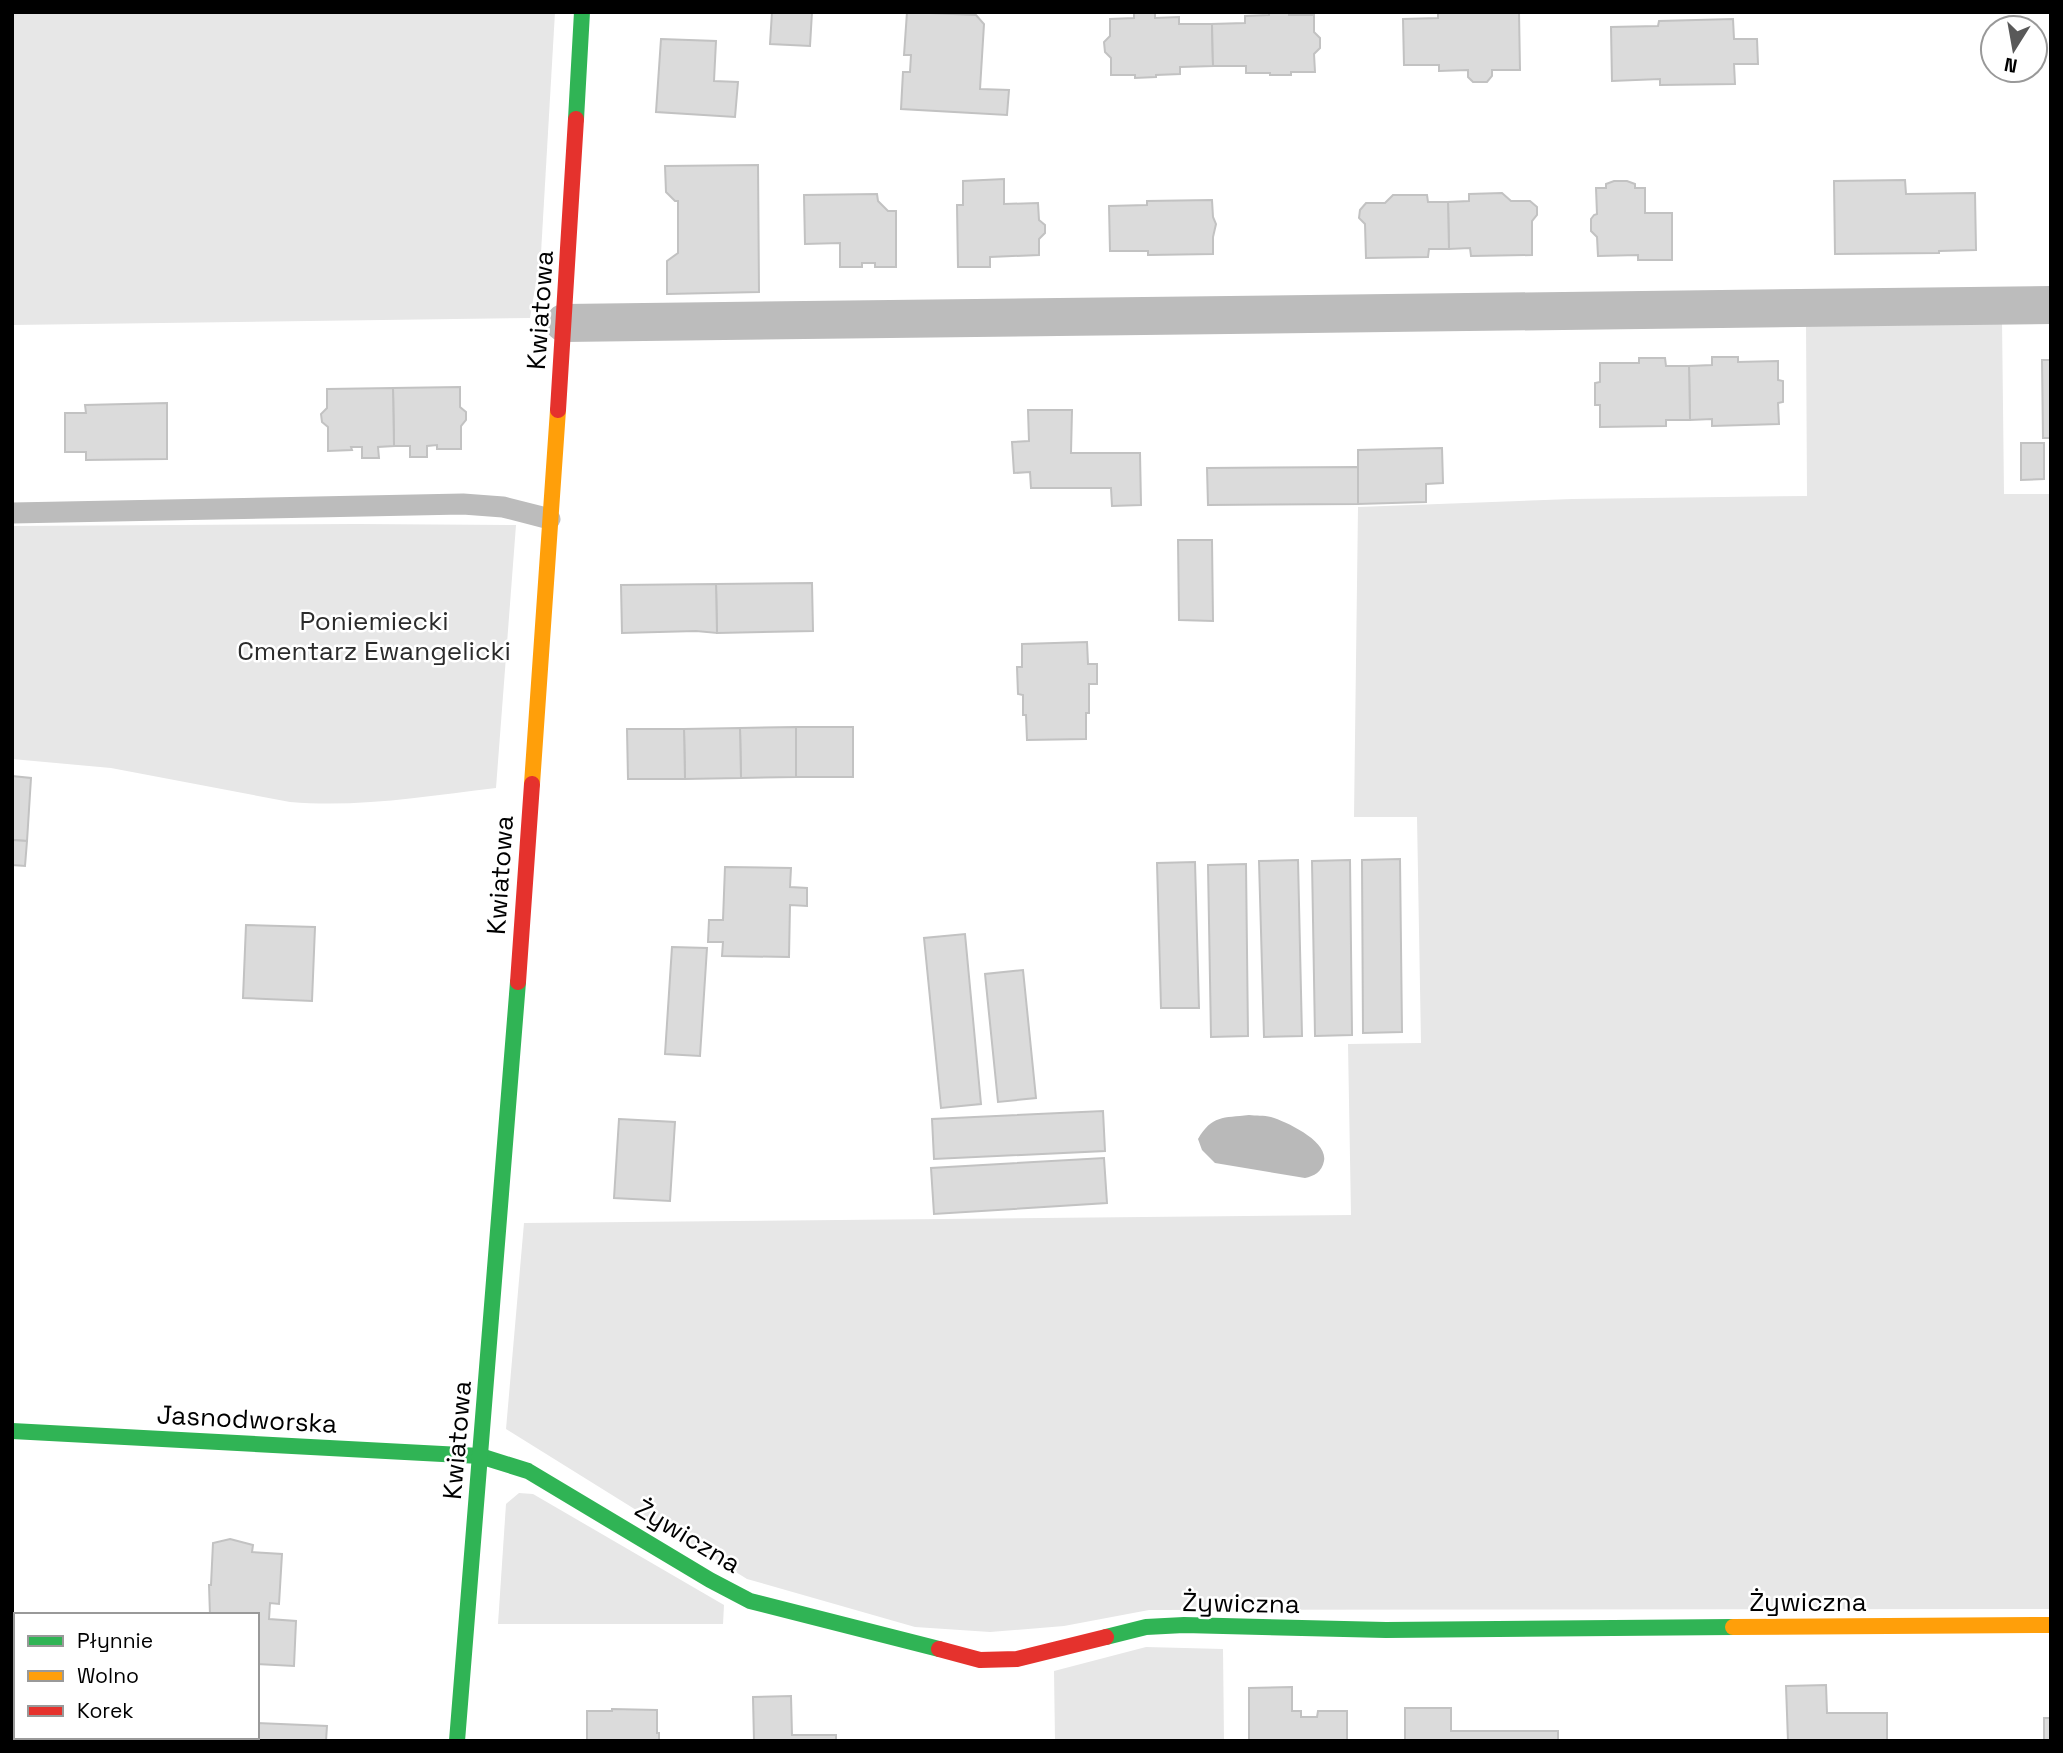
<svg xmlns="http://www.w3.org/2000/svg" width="2063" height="1753" font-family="'Space Grotesk',sans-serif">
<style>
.green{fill:#e7e7e7}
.water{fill:#b9b9b9}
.building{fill:#dbdbdb;stroke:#c2c2c2;stroke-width:2}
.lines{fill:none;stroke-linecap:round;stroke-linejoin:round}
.lane{stroke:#bcbcbc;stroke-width:21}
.street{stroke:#bcbcbc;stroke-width:38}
.fast{stroke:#30b455;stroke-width:16}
.slow{stroke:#ff9f0a;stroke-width:16}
.jam{stroke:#e5322d;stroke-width:16}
.labels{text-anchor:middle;stroke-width:5;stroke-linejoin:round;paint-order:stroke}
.street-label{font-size:26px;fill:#000;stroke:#fff}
.park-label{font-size:26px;fill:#2b2b2b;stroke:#fff}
</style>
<rect width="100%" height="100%" fill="#fff"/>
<g class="green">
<path d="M12 12H555L541 253 530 318 12 325Z"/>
<path d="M2002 320 2004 494H2051V1609L1149 1610 1064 1626 990 1632 915 1627 747 1579 506 1429 524 1223 1351 1215 1348 1044 1421 1043 1417 817H1354L1358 507 1572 499 1807 496 1806 323Z"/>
<path d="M357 524 516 525 496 788C427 796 359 808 290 802L111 768 12 759V526Z"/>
<path d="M519 1493 533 1494 724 1605 723 1624H498L506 1504Z"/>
<path d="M1146 1647 1223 1649 1224 1741H1055L1054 1671Z"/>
</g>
<path class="water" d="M1249 1115C1256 1116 1264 1115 1271 1117 1287 1122 1328 1141 1324 1161 1322 1172 1314 1176 1305 1178L1215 1163 1202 1150 1198 1139C1212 1115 1223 1118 1249 1115Z"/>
<g class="building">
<path d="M772 12H812L810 46 770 44Z"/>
<path d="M907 12 976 15 984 24 980 89 1009 90 1007 115 901 109 903 72H910L911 55H904Z"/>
<path d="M1155 12V18L1179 17V24H1212L1213 66 1180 67V74L1156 75V77L1135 78V75H1111V58L1105 52 1104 42 1110 36V19L1134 18V13Z"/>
<path d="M1269 12H1289V15H1314V32L1320 38V48L1314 54 1315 72H1291V75H1270V73H1246V66H1213L1212 24 1245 23V16L1269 15Z"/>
<path d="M1438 12H1519L1520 70H1492V76L1487 82H1473L1468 77V70L1439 71V65H1404L1403 19 1438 18Z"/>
<path d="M1733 19 1734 39H1757L1758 64H1734L1735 84 1660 85V79L1612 81 1611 27 1658 26 1659 21Z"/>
<path d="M661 39 716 41 714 81 738 82 735 117 656 112Z"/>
<path d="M758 165 759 292 667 294V261L678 253V201H675L666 192 665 166Z"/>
<path d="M1004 179V204L1038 203 1039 220 1045 225V233L1039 239V255L990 257V267H958L957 205H963V181Z"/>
<path d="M1905 180 1906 194 1975 193 1976 250 1939 251V253L1835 254 1834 181Z"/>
<path d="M1614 181H1627L1635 184V188H1645V213H1672V260H1638V255L1598 256 1597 237 1591 231V219L1594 215 1597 214 1596 188H1606V184Z"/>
<path d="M1502 193 1511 201H1530L1537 207V215L1532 221V255L1471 256 1470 248 1449 249 1448 202 1469 201V194Z"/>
<path d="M877 194 878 201 888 211H896V267H875V263H862V267H840V243L805 244 804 195Z"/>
<path d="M1393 195H1427L1428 202H1448L1449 249H1429L1428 257 1366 258 1365 224 1359 218 1360 210 1366 203H1385Z"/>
<path d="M1212 200 1213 217 1216 224 1213 237V254L1148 255V251H1110L1109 206 1147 205V201Z"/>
<path d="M1712 357H1738V362L1778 361V380L1783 381V402L1778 403 1779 424 1712 426V419L1690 420 1689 366 1712 365Z"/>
<path d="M1639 358H1665L1666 366H1689L1690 420H1666V426L1600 427V405H1595V383L1600 382V363H1639Z"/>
<path d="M2042 360H2051V438H2043Z"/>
<path d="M460 387V407L466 412V420L461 426V449H437V445L427 446V457H410V446H394L393 388Z"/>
<path d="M393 388 394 446 378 447 379 458H362V447H351L352 450 328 451V427L322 422 321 414 327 408V389Z"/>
<path d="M167 403V459L86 460V452H65V413H86L85 405Z"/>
<path d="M1028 410H1072L1071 453H1140L1141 505 1112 506 1111 488H1031L1030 472 1014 473 1012 442 1029 441Z"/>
<path d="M2021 443H2044V479L2021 480Z"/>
<path d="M1442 448 1443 483 1426 484V502L1358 504V450Z"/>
<path d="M1358 467V504L1208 505 1207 468Z"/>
<path d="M1178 540H1212L1213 621 1179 620Z"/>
<path d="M812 583 813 631 717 633 716 584Z"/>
<path d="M716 584 717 633 696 631 622 633 621 585Z"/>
<path d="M1087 642 1088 664H1097V684H1089V713H1086V739L1027 740 1026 715H1023V695L1018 694 1017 667H1022V644Z"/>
<path d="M796 727V777L741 778 740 728Z"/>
<rect x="796" y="727" width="57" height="50"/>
<path d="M740 728 741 778 685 779 684 729Z"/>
<path d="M627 729H684L685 779H628Z"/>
<path d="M12 776 31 778 27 841 12 840Z"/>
<path d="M12 840 27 841 25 866 12 865Z"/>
<path d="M1400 859 1402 1032 1363 1033 1362 860Z"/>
<path d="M1298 860 1302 1036 1264 1037 1259 861Z"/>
<path d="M1350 860 1352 1035 1315 1036 1312 861Z"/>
<path d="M1195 862 1199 1008H1161L1157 863Z"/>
<path d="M1246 864 1248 1036 1211 1037 1208 865Z"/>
<path d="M725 867 791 868 790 887 807 888V906L790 905 789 957 722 956 723 942H708L709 920H723Z"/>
<path d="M246 925 315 927 312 1001 243 998Z"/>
<path d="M965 934 981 1104 941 1108 924 938Z"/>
<path d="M672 947 707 948 700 1056 665 1054Z"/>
<path d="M1023 970 1036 1098 998 1102 985 974Z"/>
<path d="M1103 1111 1105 1151 934 1159 932 1119Z"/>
<path d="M619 1119 675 1122 670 1201 614 1198Z"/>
<path d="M1104 1158 1107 1203 934 1214 931 1168Z"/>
<path d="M230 1539 253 1545 252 1552 282 1554 279 1604 270 1603 269 1619 296 1621 294 1666 257 1664V1615H210L209 1585H211L213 1543Z"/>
<path d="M1826 1685 1827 1713H1887V1741H1788L1786 1686Z"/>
<path d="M1292 1687V1711H1301V1717H1317L1318 1711H1347V1741H1249V1688Z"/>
<path d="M791 1696 792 1735H836V1741H754L753 1697Z"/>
<path d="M12 1706H16V1737H81V1741H12Z"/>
<path d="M1405 1708H1451V1731H1558V1741H1405Z"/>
<path d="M612 1709 657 1710V1733H659V1741H587V1711H612Z"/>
<rect x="2044" y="1718" width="7" height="23"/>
<path d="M257 1723 327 1726 326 1741H207V1737H257Z"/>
</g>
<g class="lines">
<path class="lane" d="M12 513 463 504 503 507 550 519"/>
<path class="street" d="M564 323 2051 305"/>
<g class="fast">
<path d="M576 119 582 12"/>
<path d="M12 1431 480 1456 528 1471 710 1580 750 1601 939 1649"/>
<path d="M1106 1637 1146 1627 1184 1625 1386 1630 1733 1627"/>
<path d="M457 1741 518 982"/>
</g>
<g class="slow">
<path d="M532 784 558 410"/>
<path d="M1733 1627 2051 1625"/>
</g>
<g class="jam">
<path d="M558 410 576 119"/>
<path d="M518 982 532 784"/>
<path d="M939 1649 980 1660 1017 1659 1106 1637"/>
</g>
</g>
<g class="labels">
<g class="street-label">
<text transform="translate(540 310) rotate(-86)" y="9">Kwiatowa</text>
<text transform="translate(500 875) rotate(-86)" y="9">Kwiatowa</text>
<text transform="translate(247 1419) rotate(3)" y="9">Jasnodworska</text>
<text transform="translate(457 1440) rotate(-85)" y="9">Kwiatowa</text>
<text transform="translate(688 1536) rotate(31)" y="9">Żywiczna</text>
<text x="1808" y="1611">Żywiczna</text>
<text transform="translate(1241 1603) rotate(1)" y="9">Żywiczna</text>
</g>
<g class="park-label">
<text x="374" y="630">Poniemiecki<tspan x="374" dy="30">Cmentarz Ewangelicki</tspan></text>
</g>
</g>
<rect width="2063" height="1753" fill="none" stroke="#000000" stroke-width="28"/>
<rect x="14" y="1613" width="245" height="126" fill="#ffffff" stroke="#999999" stroke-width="2"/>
<rect x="28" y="1636" width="35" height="10" fill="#30b455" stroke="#999999" stroke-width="2"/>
<text x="77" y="1648" font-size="21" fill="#000000">Płynnie</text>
<rect x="28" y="1671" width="35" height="10" fill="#ff9f0a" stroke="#999999" stroke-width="2"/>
<text x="77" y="1683" font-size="21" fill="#000000">Wolno</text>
<rect x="28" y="1706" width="35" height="10" fill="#e5322d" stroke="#999999" stroke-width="2"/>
<text x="77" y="1718" font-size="21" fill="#000000">Korek</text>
<g transform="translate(2014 49) rotate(191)"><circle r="33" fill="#ffffff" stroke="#999999" stroke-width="2"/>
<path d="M0-5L12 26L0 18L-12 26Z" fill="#595959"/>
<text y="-10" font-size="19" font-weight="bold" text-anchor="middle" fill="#000000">N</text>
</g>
</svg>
